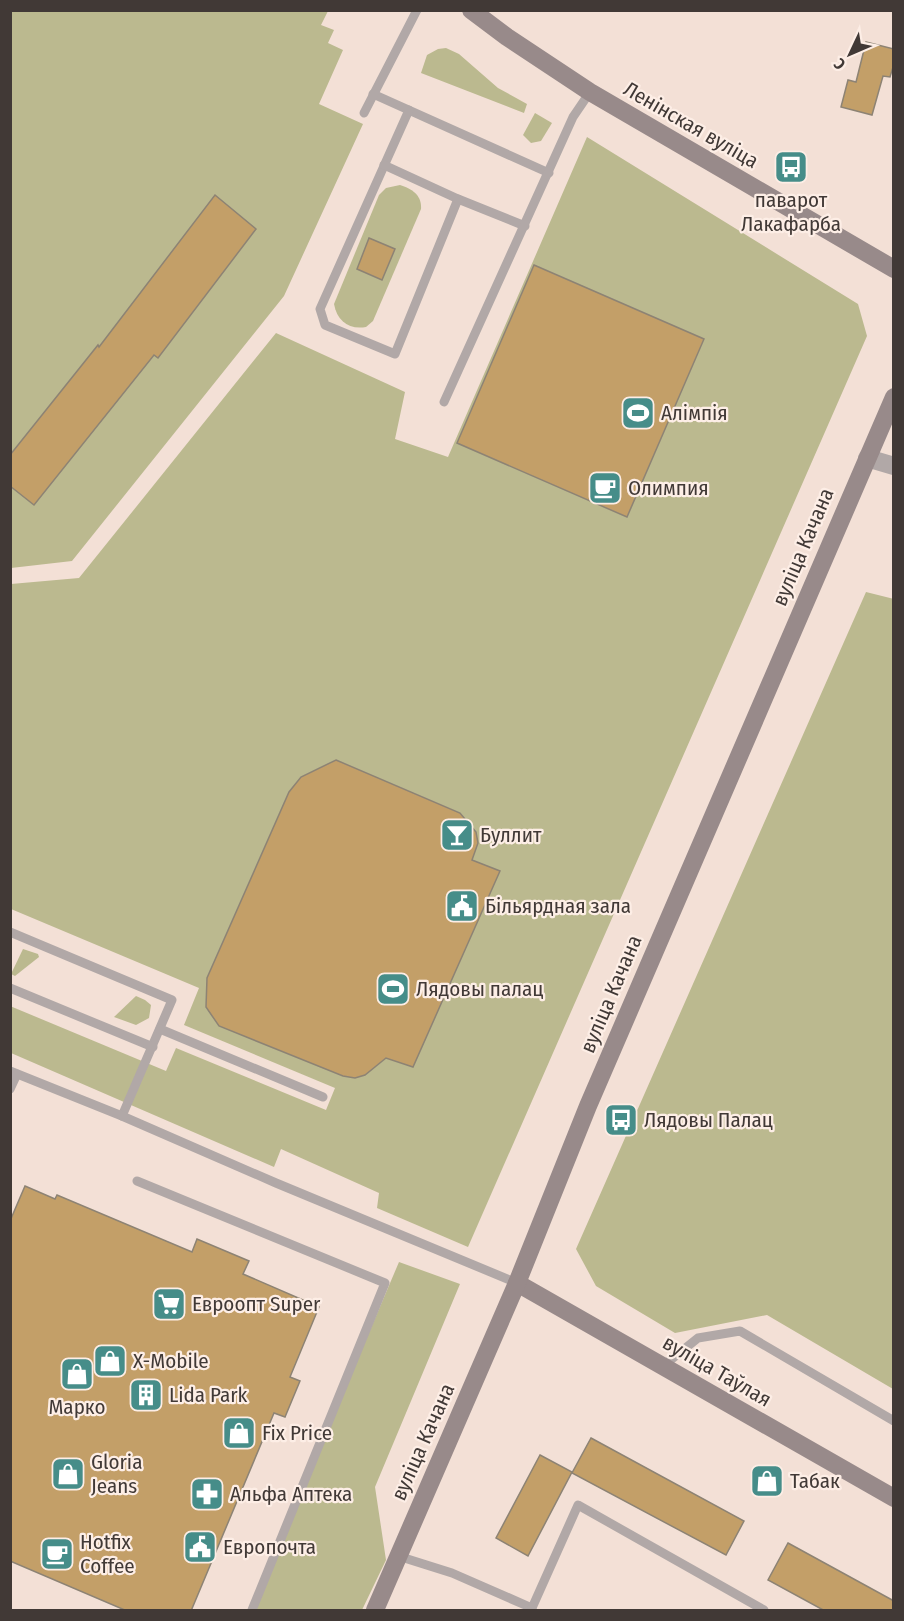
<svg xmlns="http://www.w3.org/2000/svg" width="904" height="1621" font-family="'Fira Sans Condensed',sans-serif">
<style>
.green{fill:#bbb98f;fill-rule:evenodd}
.building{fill:#c39f68;stroke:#8d8374;stroke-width:1.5}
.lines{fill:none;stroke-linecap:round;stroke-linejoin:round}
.lane{stroke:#b1a8a7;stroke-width:9}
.street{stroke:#b1a8a7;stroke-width:18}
.secondary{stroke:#988a8a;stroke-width:18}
.labels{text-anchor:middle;stroke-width:4.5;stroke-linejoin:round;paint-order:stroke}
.street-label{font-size:21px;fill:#413936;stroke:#fdeee6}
.poi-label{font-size:21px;fill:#413936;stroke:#fdeee6;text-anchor:start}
</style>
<rect width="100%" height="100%" fill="#f3e0d6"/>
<g class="green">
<path d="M10 11H328L321 25 334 30 328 43 343 50 319 104 363 124 284 296 72 561 11 568Z"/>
<path d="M446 48 459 54 498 88 527 104 524 113 421 73 427 55 438 49Z"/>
<path d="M535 113 552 123 541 141 531 143 523 135Z"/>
<path d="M587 137 858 304 867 336 468 1247 377 1208 379 1193 281 1149 274 1167 11 1053 10 1006 166 1071 176 1048 326 1110 335 1088 184 1025 199 988 11 909V584L79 578 276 333 405 392 395 439 448 457ZM534 265 704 339 627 517 457 443ZM336 760 460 813 475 832 472 860 386 1058C372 1070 362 1079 343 1076L220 1026 206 1007 207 978 289 792 301 777Z"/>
<path d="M400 185C412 189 422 195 421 209L373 321 366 327C349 330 337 321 334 304L379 195 386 188Z"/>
<path d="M866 592 894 599 893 1389 767 1315 675 1333 596 1286 576 1249Z"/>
<path d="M23 949 38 954 39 957 15 976 11 974Z"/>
<path d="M136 996 145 1000 151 1005 149 1018 136 1025 114 1017Z"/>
<path d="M399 1262 460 1284 375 1487 386 1560 362 1610H251Z"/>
</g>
<g class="building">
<path d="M866 42 894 49V64L890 77 883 76 872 115 841 107 848 80 856 82Z"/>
<path d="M215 195 256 229 158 358 154 355 34 505 10 486V455L98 345 99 347Z"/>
<path d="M369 238 395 249 382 280 357 269Z"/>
<path d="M534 265 704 339 627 517 457 443Z"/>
<path d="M336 760 460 813 476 832 478 843 472 860 500 871 413 1067 386 1058 365 1075 355 1078 343 1076 219 1026 206 1007 207 978 289 792 301 777Z"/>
<path d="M25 1186 55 1199 57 1195 192 1252 197 1239 249 1261 243 1274 319 1307 290 1377 300 1381 285 1417 274 1413 191 1611H127L10 1561V1221Z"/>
<path d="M591 1438 744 1521 726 1555 572 1473Z"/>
<path d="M540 1455 572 1472 528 1556 496 1538Z"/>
<path d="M788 1543 894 1601V1611H825L768 1580Z"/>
</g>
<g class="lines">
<g class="lane">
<path d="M373 94 549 173"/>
<path d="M409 110 320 309 325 325 395 354 458 199 525 226"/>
<path d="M364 113 417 10"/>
<path d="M384 165 458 199"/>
<path d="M444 402 573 117 590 92"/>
<path d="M10 932 172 1000 122 1116"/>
<path d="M10 988 153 1047"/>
<path d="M160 1029 323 1097"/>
<path d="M10 1071 122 1116 276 1183 517 1283"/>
<path d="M10 1089 17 1074"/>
<path d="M137 1181 385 1283 252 1610"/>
<path d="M663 1366 698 1338 740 1331 894 1421"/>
<path d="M398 1556 452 1573 532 1608 531 1610"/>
<path d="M532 1608 578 1505 764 1610"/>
</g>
<path class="street" d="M867 458 894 466"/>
<g class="secondary">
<path d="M471 10 507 37 590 92 894 269"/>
<path d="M517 1283 894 1498"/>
<path d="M375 1610 517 1283 588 1106 894 397"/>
</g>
</g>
<defs>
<symbol id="bus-square" viewBox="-11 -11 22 22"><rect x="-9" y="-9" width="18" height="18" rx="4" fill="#468d89" stroke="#fdeee6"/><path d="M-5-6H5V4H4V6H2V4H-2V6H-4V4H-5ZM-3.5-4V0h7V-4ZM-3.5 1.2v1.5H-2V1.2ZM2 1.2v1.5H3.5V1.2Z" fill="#fff"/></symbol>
<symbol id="stadium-square" viewBox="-11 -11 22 22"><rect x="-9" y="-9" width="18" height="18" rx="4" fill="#468d89" stroke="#fdeee6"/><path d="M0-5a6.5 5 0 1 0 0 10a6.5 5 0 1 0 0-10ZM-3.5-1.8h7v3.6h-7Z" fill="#fff"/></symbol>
<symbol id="cafe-square" viewBox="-11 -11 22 22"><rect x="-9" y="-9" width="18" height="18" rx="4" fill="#468d89" stroke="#fdeee6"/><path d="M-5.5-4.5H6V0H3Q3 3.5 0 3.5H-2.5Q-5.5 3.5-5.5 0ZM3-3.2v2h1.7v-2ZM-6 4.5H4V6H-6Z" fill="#fff"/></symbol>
<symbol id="bar-square" viewBox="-11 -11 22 22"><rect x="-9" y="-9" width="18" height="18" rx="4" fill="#468d89" stroke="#fdeee6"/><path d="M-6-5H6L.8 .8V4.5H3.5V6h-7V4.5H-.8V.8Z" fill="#fff"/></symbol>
<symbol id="civic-square" viewBox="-11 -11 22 22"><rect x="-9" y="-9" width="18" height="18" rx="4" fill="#468d89" stroke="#fdeee6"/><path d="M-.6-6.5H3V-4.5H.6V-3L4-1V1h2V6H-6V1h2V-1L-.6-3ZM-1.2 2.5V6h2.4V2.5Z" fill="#fff"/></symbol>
<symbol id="supermarket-square" viewBox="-11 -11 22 22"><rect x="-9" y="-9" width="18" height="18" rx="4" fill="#468d89" stroke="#fdeee6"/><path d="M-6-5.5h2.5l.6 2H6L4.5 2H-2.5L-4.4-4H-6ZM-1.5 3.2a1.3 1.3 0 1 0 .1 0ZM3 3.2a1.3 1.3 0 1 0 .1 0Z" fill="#fff"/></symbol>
<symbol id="shop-square" viewBox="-11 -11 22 22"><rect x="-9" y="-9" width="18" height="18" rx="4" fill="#468d89" stroke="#fdeee6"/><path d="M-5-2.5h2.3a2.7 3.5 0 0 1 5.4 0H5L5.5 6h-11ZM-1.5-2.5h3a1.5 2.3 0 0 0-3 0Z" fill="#fff"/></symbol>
<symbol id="building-square" viewBox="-11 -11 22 22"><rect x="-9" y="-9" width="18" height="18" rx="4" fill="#468d89" stroke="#fdeee6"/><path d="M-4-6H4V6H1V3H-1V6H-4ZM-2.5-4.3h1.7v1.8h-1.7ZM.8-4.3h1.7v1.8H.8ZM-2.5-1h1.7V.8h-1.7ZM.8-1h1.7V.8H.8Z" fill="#fff"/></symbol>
<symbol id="pharmacy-square" viewBox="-11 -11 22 22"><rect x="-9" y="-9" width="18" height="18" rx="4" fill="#468d89" stroke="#fdeee6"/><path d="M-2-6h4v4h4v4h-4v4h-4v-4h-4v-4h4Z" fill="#fff"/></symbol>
</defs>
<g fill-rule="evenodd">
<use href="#bus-square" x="772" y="148" width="38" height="38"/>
<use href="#stadium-square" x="619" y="394" width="38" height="38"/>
<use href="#cafe-square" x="586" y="469" width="38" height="38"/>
<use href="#bar-square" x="438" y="816" width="38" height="38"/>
<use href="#civic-square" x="443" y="887" width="38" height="38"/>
<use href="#stadium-square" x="374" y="970" width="38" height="38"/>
<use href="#bus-square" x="602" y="1101" width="38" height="38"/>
<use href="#supermarket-square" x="150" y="1285" width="38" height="38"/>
<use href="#shop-square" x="91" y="1342" width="38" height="38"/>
<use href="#shop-square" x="58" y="1355" width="38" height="38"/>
<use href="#building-square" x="127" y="1376" width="38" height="38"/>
<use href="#shop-square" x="220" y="1414" width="38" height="38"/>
<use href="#shop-square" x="49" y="1455" width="38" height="38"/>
<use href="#shop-square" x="748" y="1462" width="38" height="38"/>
<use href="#pharmacy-square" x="188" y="1475" width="38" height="38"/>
<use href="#civic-square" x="181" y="1528" width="38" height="38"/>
<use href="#cafe-square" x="38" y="1535" width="38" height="38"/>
</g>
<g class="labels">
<g class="street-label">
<text transform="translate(691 125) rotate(30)" y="7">Ленінская вуліца</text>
<text transform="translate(803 547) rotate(-67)" y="7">вуліца Качана</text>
<text transform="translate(611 994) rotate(-67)" y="7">вуліца Качана</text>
<text transform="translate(717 1371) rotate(30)" y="7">вуліца Таўлая</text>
<text transform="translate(423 1442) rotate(-66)" y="7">вуліца Качана</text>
</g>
<g class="poi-label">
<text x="791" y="207" text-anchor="middle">паварот<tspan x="791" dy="24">Лакафарба</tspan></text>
<text x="661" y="420">Алімпія</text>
<text x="628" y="495">Олимпия</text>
<text x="480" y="842">Буллит</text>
<text x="485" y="913">Більярдная зала</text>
<text x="416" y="996">Лядовы палац</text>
<text x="644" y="1127">Лядовы Палац</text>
<text x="192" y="1311">Евроопт Super</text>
<text x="133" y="1368">X-Mobile</text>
<text x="169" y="1402">Lida Park</text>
<text x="77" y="1414" text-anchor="middle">Марко</text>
<text x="262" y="1440">Fix Price</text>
<text x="91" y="1469">Gloria<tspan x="91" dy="24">Jeans</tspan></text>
<text x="790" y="1488">Табак</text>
<text x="230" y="1501">Альфа Аптека</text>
<text x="80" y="1549">Hotfix<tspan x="80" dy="24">Coffee</tspan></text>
<text x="223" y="1554">Европочта</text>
</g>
</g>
<rect width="904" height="1621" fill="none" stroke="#413936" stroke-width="24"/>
<g transform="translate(850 54) rotate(226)" stroke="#fdeee6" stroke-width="4.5" paint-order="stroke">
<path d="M0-4.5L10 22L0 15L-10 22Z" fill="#413936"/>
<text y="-9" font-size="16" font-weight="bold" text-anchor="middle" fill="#413936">С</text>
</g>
</svg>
